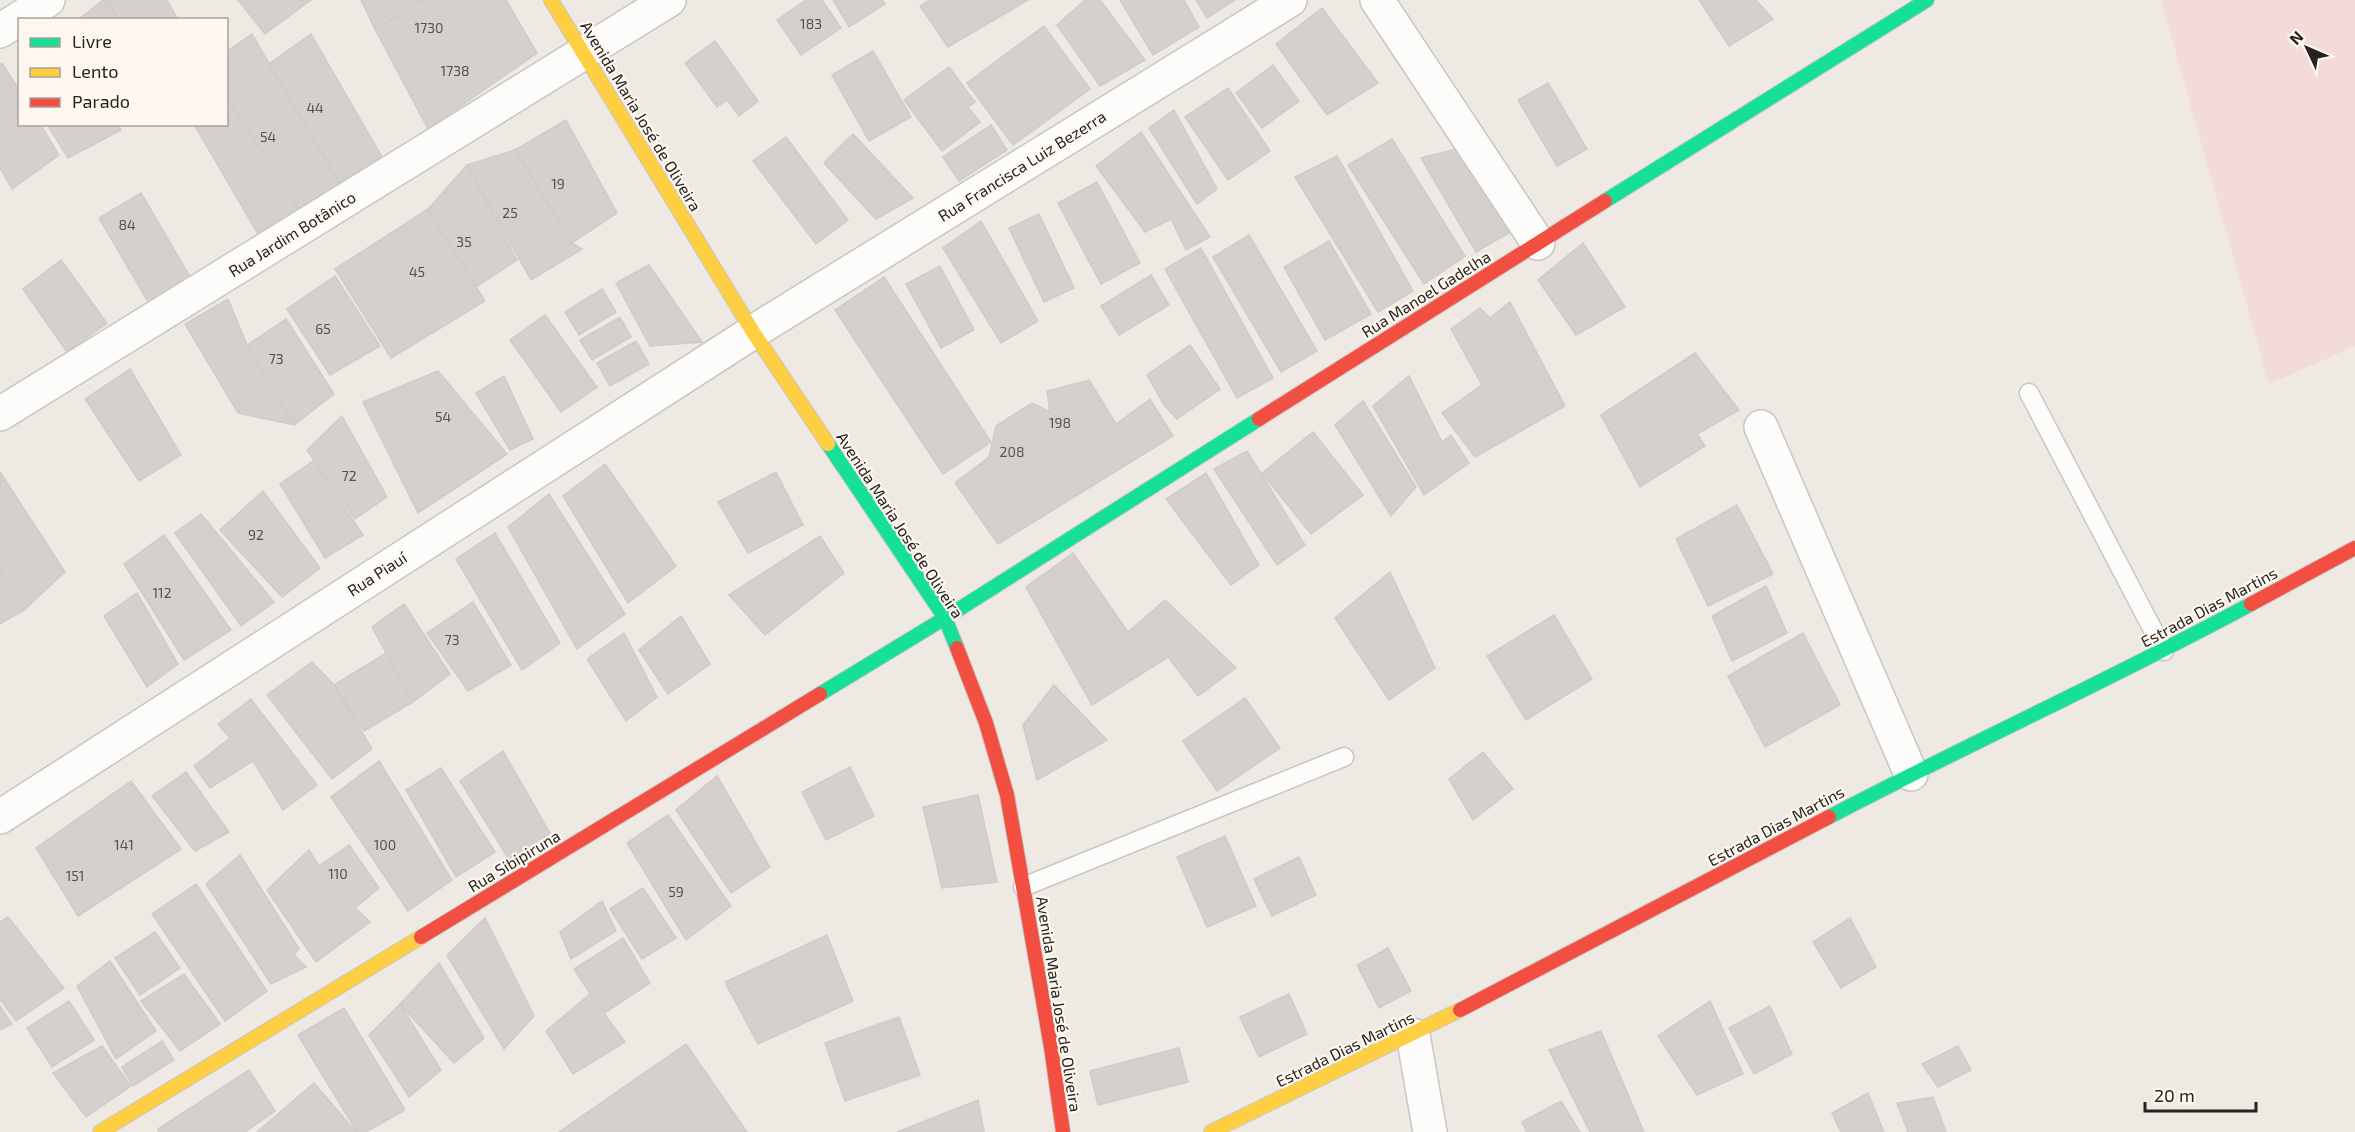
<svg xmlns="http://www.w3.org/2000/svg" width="2355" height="1132" font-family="'Exo 2',sans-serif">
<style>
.green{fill:#f3dbdc}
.building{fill:#d5d0cd;stroke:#d0cbc8;stroke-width:1.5}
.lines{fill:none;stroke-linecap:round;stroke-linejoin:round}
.lane-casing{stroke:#cac6c1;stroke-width:21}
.street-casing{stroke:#cac6c1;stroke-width:36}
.fast-casing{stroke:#cac6c1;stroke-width:16}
.slow-casing{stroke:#cac6c1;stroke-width:16}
.jam-casing{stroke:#cac6c1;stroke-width:16}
.lane{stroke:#fcfcfb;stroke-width:18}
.street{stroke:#fcfcfb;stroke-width:33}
.fast{stroke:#16e098;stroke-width:14}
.slow{stroke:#ffcf43;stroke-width:14}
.jam{stroke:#f24e42;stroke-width:14}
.labels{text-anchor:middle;stroke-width:4.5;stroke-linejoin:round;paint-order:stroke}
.number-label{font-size:14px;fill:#54514d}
.street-label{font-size:16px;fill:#26231f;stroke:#fef7ef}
</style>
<rect width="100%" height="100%" fill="#eee9e3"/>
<path class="green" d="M2161 0H2355V346L2269 384Z"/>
<g class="building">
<path d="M103 0H107L119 20H78Z"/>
<path d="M107 0H167L178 20H119Z"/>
<path d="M238 0H311L265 34Z"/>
<path d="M361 0H424L375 29Z"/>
<path d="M424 0H506L537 53 428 129 375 29Z"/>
<path d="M806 0H822L841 28 801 55 777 20Z"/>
<path d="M833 0H882L885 4 849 27Z"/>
<path d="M930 0H1028L948 47 920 6Z"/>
<path d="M1085 0H1100L1145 60 1100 86 1057 25Z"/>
<path d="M1120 0H1184L1199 27 1153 55Z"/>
<path d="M1196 0H1235L1207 18Z"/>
<path d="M1699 0H1756L1773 19 1729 46Z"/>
<path d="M1322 8 1378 83 1327 115 1276 44Z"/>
<path d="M1044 26 1090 89 1013 145 967 83Z"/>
<path d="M252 34 340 184 299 210 226 97V52Z"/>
<path d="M311 34 382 157 340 184 269 64Z"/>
<path d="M715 41 758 101 739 116 727 100 717 107 685 63Z"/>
<path d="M873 51 911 117 869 141 832 75Z"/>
<path d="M2 63 20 91V124H40L59 155 12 189 0 168V65Z"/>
<path d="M1273 65 1299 101 1262 128 1236 93Z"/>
<path d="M949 67 975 102 968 107 980 122 942 151 904 100Z"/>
<path d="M1548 83 1587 149 1557 166 1518 100Z"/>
<path d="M1228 88 1270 151 1228 180 1185 117Z"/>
<path d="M232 105 299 210 258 234 195 126 226 124V108Z"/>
<path d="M1174 110 1217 189 1197 204 1149 128Z"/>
<path d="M566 120 617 213 572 243 515 150Z"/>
<path d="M47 124H117L121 130 68 158Z"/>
<path d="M991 125 1007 150 959 181 943 157Z"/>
<path d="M1141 132 1210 237 1186 250 1171 219 1145 232 1096 166Z"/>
<path d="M853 134 913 198 876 219 824 163Z"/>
<path d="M786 137 848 220 816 244 753 161Z"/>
<path d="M1392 139 1465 256 1424 284 1348 165Z"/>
<path d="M1456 149 1524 224 1476 252 1421 158Z"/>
<path d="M515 150 572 243 582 249 531 280 467 165Z"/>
<path d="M1337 156 1413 291 1378 312 1295 177Z"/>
<path d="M467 165 517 260 476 287 428 209Z"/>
<path d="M1097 182 1140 263 1101 284 1058 203Z"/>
<path d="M141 193 193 282 151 307 99 218Z"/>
<path d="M428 209 485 301 391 358 335 269Z"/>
<path d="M1039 214 1074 288 1044 302 1009 228Z"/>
<path d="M981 221 1038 321 1001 343 943 248Z"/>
<path d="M1249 235 1317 351 1281 372 1213 257Z"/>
<path d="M1329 241 1371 314 1325 340 1284 267Z"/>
<path d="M1583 243 1625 307 1576 335 1538 280Z"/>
<path d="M1201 248 1273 378 1237 398 1165 269Z"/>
<path d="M61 260 107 323 67 352 23 289Z"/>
<path d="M649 265 702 342 650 346 616 283Z"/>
<path d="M940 266 974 330 941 348 906 284Z"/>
<path d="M1151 275 1169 305 1119 335 1101 306Z"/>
<path d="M335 276 380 346 330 375 287 309Z"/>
<path d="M884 277 991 442 943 474 835 310Z"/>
<path d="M602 289 616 312 579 335 565 312Z"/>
<path d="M228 299 247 345 294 425 238 413 185 324Z"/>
<path d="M1510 302 1565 406 1475 457 1442 413 1482 385 1451 329 1480 308 1490 318Z"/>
<path d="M545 315 597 387 561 412 510 340Z"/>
<path d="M620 317 631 337 592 360 580 340Z"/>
<path d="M286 319 334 394 294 425 247 345Z"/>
<path d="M636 341 649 364 610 386 597 363Z"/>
<path d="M1190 345 1220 389 1177 419 1164 405 1147 375Z"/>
<path d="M1695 353 1739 410 1697 434 1705 446 1640 487 1601 415Z"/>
<path d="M130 369 181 455 139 481 85 399Z"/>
<path d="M438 371 507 454 418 513 363 402Z"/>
<path d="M504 376 533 439 510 450 476 393Z"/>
<path d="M1409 376 1442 442 1451 435 1469 463 1424 495 1373 406Z"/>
<path d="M1089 380 1116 424 1150 399 1173 436 998 544 955 483 989 457 996 426 1032 403 1050 412 1047 391Z"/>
<path d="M1363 401 1416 487 1391 516 1335 425Z"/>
<path d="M342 416 387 497 355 519 307 450Z"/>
<path d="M1313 432 1363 495 1311 534 1262 473Z"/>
<path d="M1247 451 1305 545 1277 565 1214 469Z"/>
<path d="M313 461 363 535 325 558 280 484Z"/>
<path d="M605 464 676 566 628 603 563 496Z"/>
<path d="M0 472 65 572 24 610 0 569Z"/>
<path d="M776 472 803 525 748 553 718 502Z"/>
<path d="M1206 473 1259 565 1231 585 1166 499Z"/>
<path d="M263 491 320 568 282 597 220 530Z"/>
<path d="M549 494 625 614 577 649 508 527Z"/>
<path d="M1737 505 1773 574 1708 606 1676 539Z"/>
<path d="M201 514 274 602 241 626 175 533Z"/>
<path d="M495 533 560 643 522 670 456 559Z"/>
<path d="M164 535 231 630 184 660 124 564Z"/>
<path d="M820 536 844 573 765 635 729 595Z"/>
<path d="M1073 553 1128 632 1165 600 1236 668 1198 696 1168 657 1092 705 1026 587Z"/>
<path d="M0 569 24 610 0 624Z"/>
<path d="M1390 572 1435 668 1389 700 1335 618Z"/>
<path d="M1766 586 1787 633 1732 661 1712 616Z"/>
<path d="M137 593 178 664 147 687 104 616Z"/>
<path d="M473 602 511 665 468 691 427 633Z"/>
<path d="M404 604 450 674 413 702 372 627Z"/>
<path d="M1554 615 1592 679 1526 720 1487 656Z"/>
<path d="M681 616 710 664 668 694 639 650Z"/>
<path d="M624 633 657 697 626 721 587 659Z"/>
<path d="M1803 633 1840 705 1765 747 1728 676Z"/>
<path d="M386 653 413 702 364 731 334 685Z"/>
<path d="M312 662 334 685 372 749 332 779 267 695Z"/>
<path d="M1054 685 1107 740 1037 780 1023 725Z"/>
<path d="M1245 698 1280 748 1217 791 1183 741Z"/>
<path d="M251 699 317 785 283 810 253 761 210 788 194 766 230 738 218 724Z"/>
<path d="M503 751 550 833 513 866 460 781Z"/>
<path d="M1483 752 1513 789 1473 820 1449 779Z"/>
<path d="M379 761 452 880 408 911 331 797Z"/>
<path d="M850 767 874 816 826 840 802 792Z"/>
<path d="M441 768 495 852 456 877 406 790Z"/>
<path d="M186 772 229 832 195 851 152 796Z"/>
<path d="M717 776 770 867 731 893 676 810Z"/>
<path d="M131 781 181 849 78 916 36 848Z"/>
<path d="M978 795 997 882 942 888 923 807Z"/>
<path d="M668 815 731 906 686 940 627 843Z"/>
<path d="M1225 836 1256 906 1207 927 1177 857Z"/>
<path d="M349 845 379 888 355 908 370 922 316 962 267 890 309 850 319 866Z"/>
<path d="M240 855 299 949 294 955 306 967 271 984 206 884Z"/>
<path d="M1299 857 1316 895 1272 916 1254 879Z"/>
<path d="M196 884 267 991 225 1021 152 914Z"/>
<path d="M643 888 676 938 642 959 610 909Z"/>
<path d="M602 901 616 931 571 959 560 932Z"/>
<path d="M8 917 64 988 16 1021 0 999V922Z"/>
<path d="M485 918 534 1016 504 1049 447 955Z"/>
<path d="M1850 918 1876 967 1841 988 1813 942Z"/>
<path d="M155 932 180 968 140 995 115 958Z"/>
<path d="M827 935 853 1001 758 1044 725 982Z"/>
<path d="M623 938 650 983 603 1014 574 969Z"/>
<path d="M1388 948 1411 991 1379 1008 1357 965Z"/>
<path d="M110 961 156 1031 116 1059 77 986Z"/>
<path d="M439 963 484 1038 454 1063 400 1004Z"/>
<path d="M184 974 220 1024 180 1051 141 1001Z"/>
<path d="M590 994 625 1042 573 1074 546 1031Z"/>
<path d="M1289 994 1307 1034 1259 1057 1240 1017Z"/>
<path d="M69 1001 94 1040 52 1067 27 1028Z"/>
<path d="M1710 1001 1743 1074 1697 1095 1658 1036Z"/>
<path d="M400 1004 441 1070 409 1097 369 1035Z"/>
<path d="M0 1006 12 1024 0 1030Z"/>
<path d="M1770 1006 1792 1054 1754 1074 1729 1028Z"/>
<path d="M344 1008 405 1110 366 1132H357L298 1035Z"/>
<path d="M899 1017 920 1075 845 1101 825 1043Z"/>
<path d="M1601 1031 1644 1132H1590L1549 1050Z"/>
<path d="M162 1041 174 1060 133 1086 122 1067Z"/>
<path d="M686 1044 747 1132H559Z"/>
<path d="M102 1046 131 1086 86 1117 53 1073Z"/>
<path d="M1958 1046 1971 1070 1938 1087 1922 1064Z"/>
<path d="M1179 1048 1188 1082 1098 1105 1090 1071Z"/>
<path d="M249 1070 275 1111 245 1132H160L158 1129Z"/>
<path d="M314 1083 356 1132H257Z"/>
<path d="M1868 1093 1884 1132H1841L1832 1113Z"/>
<path d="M1933 1097 1946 1132H1908L1897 1103Z"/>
<path d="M978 1100 984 1132H897Z"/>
<path d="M1561 1101 1580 1132H1527L1522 1122Z"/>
</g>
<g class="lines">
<defs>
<g id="lane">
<path d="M2029 393 2164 651"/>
<path d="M1023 887 1344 757"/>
</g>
<g id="street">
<path d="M1377 0 1538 243"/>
<path d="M0 31 48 0"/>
<path d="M0 414 669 0"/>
<path d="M1761 427 1911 774"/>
<path d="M0 817 753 332 1290 0"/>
<path d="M1413 1035 1430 1132"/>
</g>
<g id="fast">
<path d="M1605 201 1927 0"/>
<path d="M828 444 945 618 957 648"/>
<path d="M820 694 945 618 1259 419"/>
<path d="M1829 817C1968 744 2112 679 2251 604"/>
</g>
<g id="slow">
<path d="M551 0 753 332 828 444"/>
<path d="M100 1132 421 937"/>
<path d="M1211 1132 1460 1010"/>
</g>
<g id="jam">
<path d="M1259 419 1605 201"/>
<path d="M2251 604 2355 548"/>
<path d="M957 648 986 723 1007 795 1051 1047 1063 1132"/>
<path d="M421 937 820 694"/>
<path d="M1460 1010 1829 817"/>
</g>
</defs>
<use href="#lane" class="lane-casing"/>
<use href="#street" class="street-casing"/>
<use href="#fast" class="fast-casing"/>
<use href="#slow" class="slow-casing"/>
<use href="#jam" class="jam-casing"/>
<use href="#lane" class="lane"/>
<use href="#street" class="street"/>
<use href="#fast" class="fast"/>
<use href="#slow" class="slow"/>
<use href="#jam" class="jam"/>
</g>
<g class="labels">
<g class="number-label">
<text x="811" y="29">183</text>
<text x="429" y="33">1730</text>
<text x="455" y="76">1738</text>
<text x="315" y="113">44</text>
<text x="268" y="142">54</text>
<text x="558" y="189">19</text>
<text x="510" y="218">25</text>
<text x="127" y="230">84</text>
<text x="464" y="247">35</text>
<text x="417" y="277">45</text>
<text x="323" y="334">65</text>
<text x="276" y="364">73</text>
<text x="443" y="422">54</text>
<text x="1060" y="428">198</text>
<text x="1012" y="457">208</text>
<text x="349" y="481">72</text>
<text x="256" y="540">92</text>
<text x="162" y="598">112</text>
<text x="452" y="645">73</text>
<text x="124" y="850">141</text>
<text x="385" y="850">100</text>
<text x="338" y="879">110</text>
<text x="75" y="881">151</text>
<text x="676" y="897">59</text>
</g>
<g class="street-label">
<text transform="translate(641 116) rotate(59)" y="6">Avenida Maria José de Oliveira</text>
<text transform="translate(1022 166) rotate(-32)" y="6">Rua Francisca Luiz Bezerra</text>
<text transform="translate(292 234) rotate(-32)" y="6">Rua Jardim Botânico</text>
<text transform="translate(1426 294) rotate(-32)" y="6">Rua Manoel Gadelha</text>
<text transform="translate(900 525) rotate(57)" y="6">Avenida Maria José de Oliveira</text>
<text transform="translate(377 574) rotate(-33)" y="6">Rua Piauí</text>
<text transform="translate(2209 607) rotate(-28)" y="6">Estrada Dias Martins</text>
<text transform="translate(1776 826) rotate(-28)" y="6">Estrada Dias Martins</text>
<text transform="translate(514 861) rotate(-31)" y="6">Rua Sibipiruna</text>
<text transform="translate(1059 1004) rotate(81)" y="6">Avenida Maria José de Oliveira</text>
<text transform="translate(1345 1049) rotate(-26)" y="6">Estrada Dias Martins</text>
</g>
</g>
<rect x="18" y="18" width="210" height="108" fill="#fef7ef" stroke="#a8a29c" stroke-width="1.5"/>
<rect x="30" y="38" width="30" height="9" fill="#16e098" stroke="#a8a29c" stroke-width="1.5"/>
<text x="72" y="48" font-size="18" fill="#26231f">Livre</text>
<rect x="30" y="68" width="30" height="9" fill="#ffcf43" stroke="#a8a29c" stroke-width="1.5"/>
<text x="72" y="78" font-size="18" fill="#26231f">Lento</text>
<rect x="30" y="98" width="30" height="9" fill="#f24e42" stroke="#a8a29c" stroke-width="1.5"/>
<text x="72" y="108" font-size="18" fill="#26231f">Parado</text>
<g transform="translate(2307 48) rotate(314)" stroke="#fef7ef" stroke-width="4.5" paint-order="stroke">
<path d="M0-4.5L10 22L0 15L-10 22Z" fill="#26231f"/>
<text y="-9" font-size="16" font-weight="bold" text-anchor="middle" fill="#26231f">N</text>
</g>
<path d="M2145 1102v9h111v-9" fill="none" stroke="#26231f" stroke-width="3"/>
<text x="2154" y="1102" font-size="18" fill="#26231f" stroke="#fef7ef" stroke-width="4.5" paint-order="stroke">20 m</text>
</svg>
